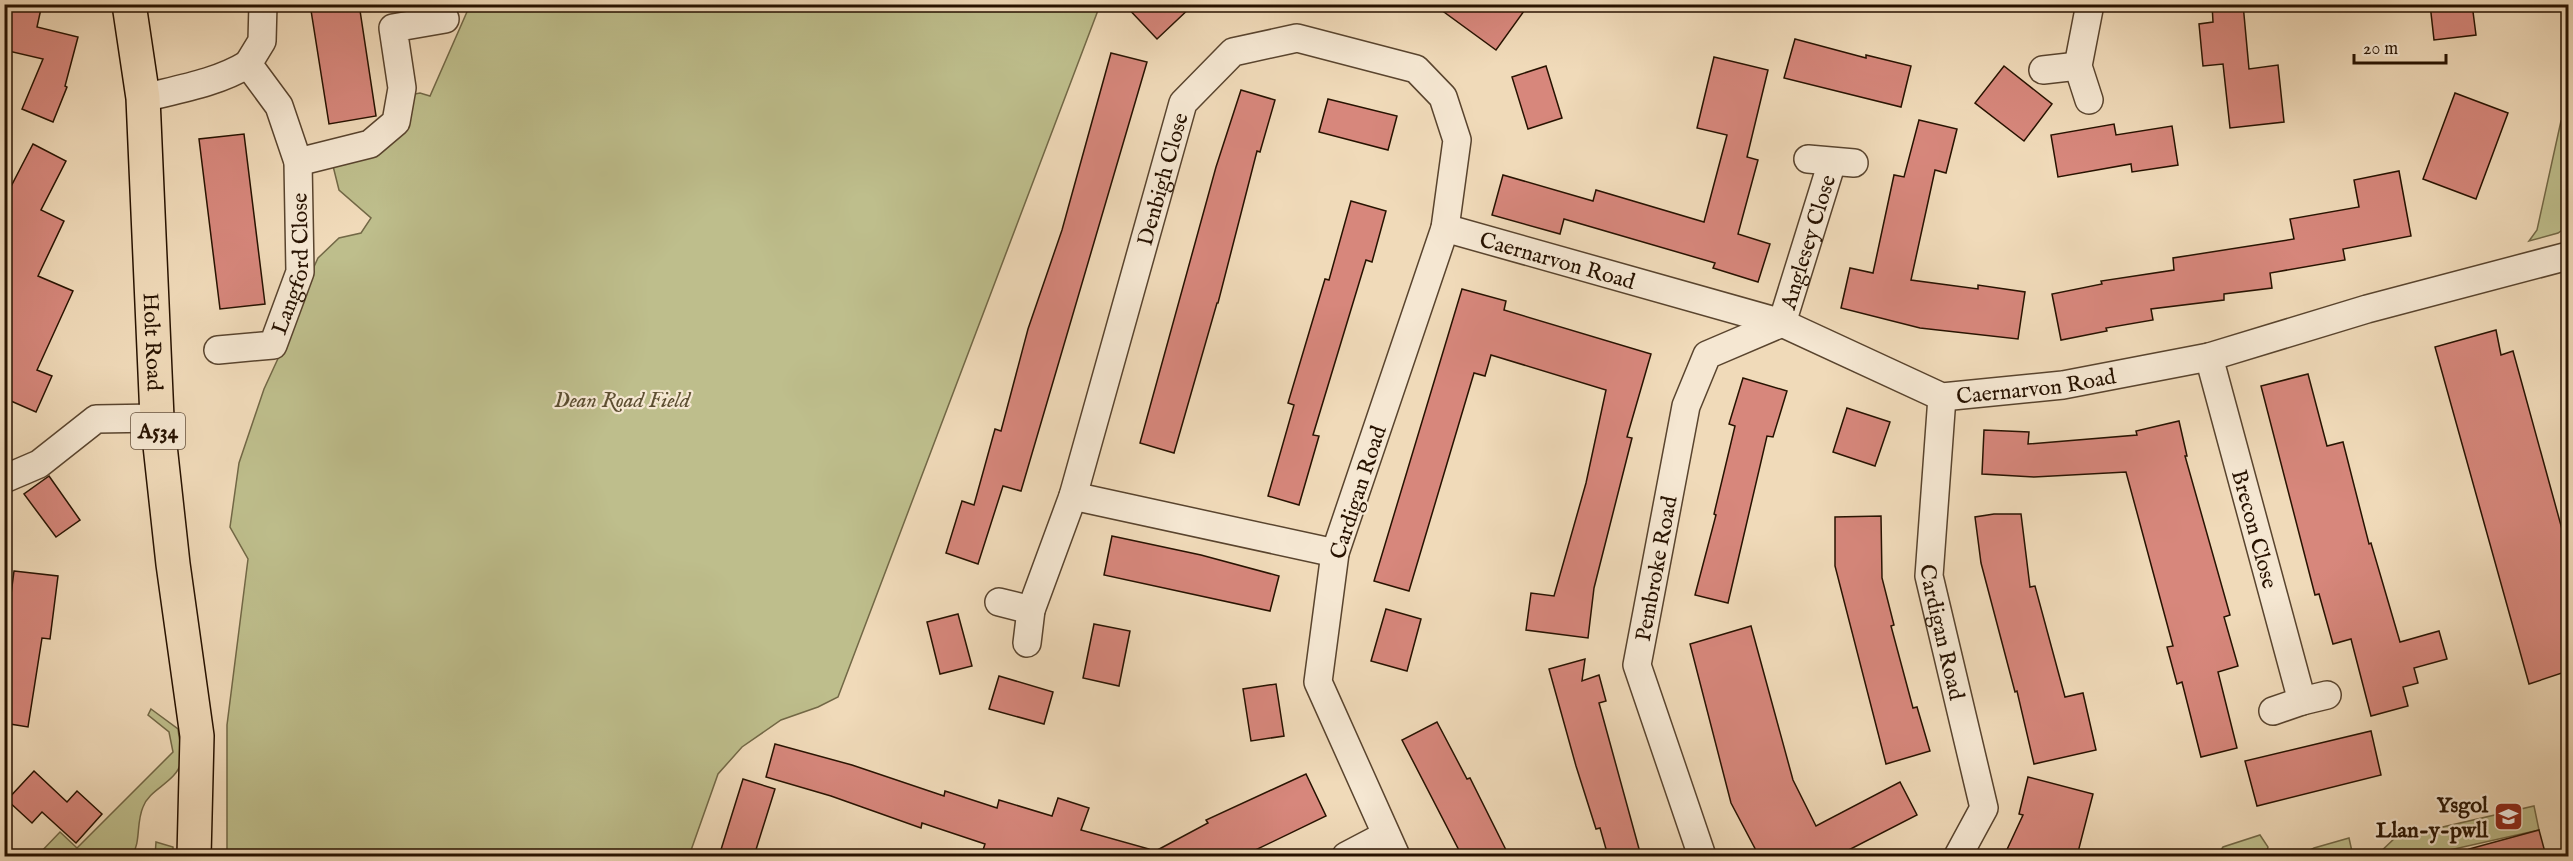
<svg xmlns="http://www.w3.org/2000/svg" width="2573" height="861" font-family="'IM FELL English',serif">
<style>
.green{fill:#bebe8c;stroke:#726846;stroke-width:1.5}
.building{fill:#d7877c;stroke:#271200;stroke-width:1.5}
.lines{fill:none;stroke-linecap:round;stroke-linejoin:round}
.minor-casing{stroke:#59442e;stroke-width:30}
.primary-casing{stroke:#271200;stroke-width:36}
.minor{stroke:#f5e7d2;stroke-width:27}
.primary{stroke:#f0dab9;stroke-width:33}
.labels{text-anchor:middle;stroke-width:4.5;stroke-linejoin:round;paint-order:stroke}
.shield{fill:#f5e7d2;stroke:#65523f;stroke-width:1.5}
.shield-label{font-size:21px;font-weight:bold;fill:#271200}
.street-label{font-size:22px;fill:#271200;stroke:#f5e7d2}
.park-label{font-size:22px;font-style:italic;fill:#5c4e31;stroke:#f5e7d2}
.poi-label{font-size:22px;font-weight:bold;fill:#271200;stroke:#f5e7d2;text-anchor:end}
</style>
<rect width="100%" height="100%" fill="#f0dab9"/>
<filter id="stains"><feTurbulence type="fractalNoise" baseFrequency=".00333" numOctaves="4"/><feColorMatrix values="0 0 0 0 .2 0 0 0 0 .09 0 0 0 0 .02 0 0 0 .5 -.17"/></filter>
<radialGradient id="worn" r=".72"><stop offset=".6" stop-color="#630" stop-opacity="0"/><stop offset="1" stop-color="#630" stop-opacity=".3"/></radialGradient>
<g class="green">
<path d="M470 5H1100L838 697 818 707 781 720 742 747 718 774 689 856H227V725L248 559 230 527 239 463 264 389 281 352 300 297 318 258 339 238 361 233 371 218 339 190 332 162 410 95 420 93 430 96Z"/>
<path d="M2568 115V226L2558 233 2529 241 2537 230 2561 121Z"/>
<path d="M151 709 178 729C179 739 183 753 181 762 176 783 150 788 143 807 136 823 141 842 132 856H37L60 832 77 848 173 752 169 732 148 715Z"/>
<path d="M2534 806 2539 830 2423 856H2376L2395 838Z"/>
<path d="M2260 835 2268 847 2265 856H2217L2223 847Z"/>
<path d="M2349 838 2353 856H2299L2314 848Z"/>
<path d="M156 842 173 847V856H155Z"/>
</g>
<g class="building">
<path d="M13 4H42L37 27 78 37 65 86 67 87 53 122 22 109 43 59 4 50V36Z"/>
<path d="M310 4H359L376 116 329 124Z"/>
<path d="M1124 4H1194L1157 39Z"/>
<path d="M1433 4H1529L1496 50Z"/>
<path d="M2212 4H2243L2249 69 2278 65 2284 122 2230 128 2223 64 2203 66 2199 24 2213 22Z"/>
<path d="M2430 4H2472L2476 35 2434 40Z"/>
<path d="M1795 39 1866 58V55L1911 66 1901 107 1784 78Z"/>
<path d="M1111 53 1147 62 1021 491 1003 486 978 564 946 553 962 501 974 505 995 429 1001 431 1028 329 1062 230Z"/>
<path d="M1714 57 1768 70 1747 157 1758 160 1738 234 1770 244 1758 282 1713 268 1715 263 1564 219 1560 234 1492 215 1503 175 1593 201 1596 190 1704 222 1727 135 1697 128Z"/>
<path d="M1546 66 1562 118 1528 129 1512 77Z"/>
<path d="M2004 66 2052 104 2024 141 1975 103Z"/>
<path d="M1241 90 1275 100 1260 152 1257 151 1218 303H1217L1174 453 1140 443 1216 167Z"/>
<path d="M2455 93 2508 113 2476 199 2423 179Z"/>
<path d="M1328 99 1397 116 1388 150 1319 132Z"/>
<path d="M1919 120 1957 129 1946 173 1935 170 1911 280 1978 289V285L2025 292 2018 339 1920 328 1841 308 1850 268 1873 273 1894 175 1904 177Z"/>
<path d="M2114 124 2116 135 2172 126 2178 165 2132 172 2131 164 2058 177 2051 135Z"/>
<path d="M244 134 265 304 220 309 199 139Z"/>
<path d="M33 144 66 161 41 210 64 221 38 276 73 291 37 370 52 376 36 412 4 398V200Z"/>
<path d="M2399 171 2411 236 2343 249 2345 260 2270 273 2272 288 2224 294V300L2151 309 2153 320 2106 328 2107 331 2061 340 2052 294 2102 284 2101 281 2174 270 2173 258 2294 239 2290 219 2359 207 2354 180Z"/>
<path d="M1351 201 1386 211 1372 262 1366 260 1313 435 1319 436 1299 505 1268 496 1294 405 1288 403 1325 279 1329 280Z"/>
<path d="M1462 289 1506 301 1504 310 1651 354 1627 437 1632 438 1594 588 1588 638 1526 630 1531 593 1554 596 1586 483 1606 390 1491 355 1485 376 1474 373 1409 591 1374 581Z"/>
<path d="M2496 330 2501 355 2513 351 2568 551V671L2529 684 2435 347Z"/>
<path d="M2308 374 2327 446 2343 442 2369 544 2371 543 2400 642 2439 631 2447 659 2414 668 2418 683 2403 687 2408 706 2371 716 2351 639 2333 644 2319 594 2315 595 2261 386Z"/>
<path d="M1743 378 1787 391 1773 437 1767 436 1728 603 1695 595 1716 515 1714 514 1735 426 1729 424Z"/>
<path d="M1847 408 1890 422 1875 466 1833 452Z"/>
<path d="M2179 421 2187 456H2185L2230 615 2224 617 2238 666 2218 672 2237 748 2201 757 2182 682 2177 684 2167 647 2173 646 2126 472 2034 477 1982 474 1984 430 2029 432 2028 444 2137 435 2136 431Z"/>
<path d="M49 476 80 520 56 537 24 494Z"/>
<path d="M1994 514H2021L2030 587 2035 586 2065 697 2083 693 2096 750 2034 764 2017 691 2015 692 1981 563 1975 517Z"/>
<path d="M1881 516 1882 578 1894 625 1891 626 1913 708 1917 707 1930 751 1886 764 1835 566V517Z"/>
<path d="M1112 536 1201 555 1279 576 1270 611 1104 575Z"/>
<path d="M14 571 58 576 50 639 42 638 28 727 4 723V649Z"/>
<path d="M1386 609 1421 619 1407 671 1371 661Z"/>
<path d="M958 614 972 666 940 674 927 622Z"/>
<path d="M1094 624 1130 631 1119 686 1083 678Z"/>
<path d="M1751 626 1793 780 1816 826 1900 782 1917 815 1837 856H1759L1731 803 1690 644Z"/>
<path d="M1585 659 1582 681 1599 675 1606 701 1599 703 1641 856H1608L1600 828 1596 829 1576 766 1549 669Z"/>
<path d="M999 676 1053 692 1044 724 989 709Z"/>
<path d="M1276 684 1284 736 1251 741 1243 689Z"/>
<path d="M1437 722 1467 779 1470 778 1509 856H1462L1402 740Z"/>
<path d="M2371 731 2381 775 2257 806 2245 761Z"/>
<path d="M775 744 852 765 944 796 945 791 997 808 999 800 1052 816 1058 798 1089 808 1081 830 1149 849 1148 855 1208 823 1206 820 1306 774 1326 816 1243 856H981L985 844 922 823 921 828 831 796 766 777Z"/>
<path d="M34 771 67 802 77 791 102 814 76 843 42 812 32 823 7 800Z"/>
<path d="M2028 777 2093 794 2077 856H2004L2023 815 2019 814Z"/>
<path d="M743 779 775 789 754 856H719Z"/>
<path d="M2539 830 2546 856H2470L2469 849Z"/>
</g>
<g class="lines">
<defs>
<g id="minor">
<path d="M2043 70 2078 66"/>
<path d="M143 98C179 89 217 83 248 64"/>
<path d="M2089 100 2078 66 2090 4"/>
<path d="M1808 159 1854 163"/>
<path d="M298 162 370 144 396 122 402 88 393 28 445 19"/>
<path id="s1" d="M1445 228 1782 323 1942 397 2063 385 2209 357 2367 309 2568 256"/>
<path id="s2" d="M218 350 273 345 300 272 298 162 279 106 248 64 262 41 263 4"/>
<path id="s3" d="M2209 357 2302 701 2327 695"/>
<path id="s4" d="M1942 397 1929 576 1984 808 1958 856"/>
<path d="M4 479 39 464 96 419 157 418"/>
<path d="M1073 496 1335 553"/>
<path d="M999 602 1031 610"/>
<path id="s5" d="M1027 643 1031 610 1073 496 1183 103 1233 52 1297 38 1416 69 1443 97 1457 140 1445 228 1335 553 1318 682 1396 856"/>
<path d="M2273 711 2302 701"/>
<path d="M1346 856 1386 835"/>
<path id="s6" d="M1702 856 1637 665 1686 406 1707 355 1782 323 1832 162"/>
</g>
<g id="primary">
<path id="s7" d="M129 4 143 98 157 418 173 564 197 736 194 856"/>
</g>
</defs>
<use href="#minor" class="minor-casing"/>
<use href="#primary" class="primary-casing"/>
<use href="#minor" class="minor"/>
<use href="#primary" class="primary"/>
</g>
<defs>
<symbol id="school-square" viewBox="-11 -11 22 22"><rect x="-9" y="-9" width="18" height="18" rx="4" fill="#8f2418" stroke="#f5e7d2"/><path d="M0-5L7-2L0 1L-7-2ZM-4 1L0 2.5L4 1V4Q0 6-4 4Z" fill="#fff"/></symbol>
</defs>
<g fill-rule="evenodd">
<use href="#school-square" x="2492" y="800" width="33" height="33"/>
</g>
<g class="labels">
<rect class="shield" x="131" y="413" width="54" height="36" rx="4.5"/>
<g class="shield-label">
<text x="158" y="438">A534</text>
</g>
<g class="street-label">
<text dy="8" stroke="none"><textPath href="#s5" startOffset="484">Denbigh Close</textPath></text>
<text dy="8" stroke="none"><textPath href="#s6" startOffset="687">Anglesey Close</textPath></text>
<text dy="8" stroke="none"><textPath href="#s1" startOffset="117">Caernarvon Road</textPath></text>
<text dy="8" stroke="none"><textPath href="#s2" startOffset="140">Langford Close</textPath></text>
<text dy="8" stroke="none"><textPath href="#s7" startOffset="339">Holt Road</textPath></text>
<text dy="8" stroke="none"><textPath href="#s1" startOffset="621">Caernarvon Road</textPath></text>
<text transform="translate(1357 492) rotate(-72)" y="8">Cardigan Road</text>
<text dy="8" stroke="none"><textPath href="#s3" startOffset="178">Brecon Close</textPath></text>
<text dy="8" stroke="none"><textPath href="#s6" startOffset="300">Pembroke Road</textPath></text>
<text dy="8" stroke="none"><textPath href="#s4" startOffset="237">Cardigan Road</textPath></text>
</g>
<g class="park-label">
<text x="622" y="407">Dean Road Field</text>
</g>
<g class="poi-label">
<text x="2488" y="812">Ysgol<tspan x="2488" dy="25">Llan-y-pwll</tspan></text>
</g>
</g>
<rect width="2573" height="861" fill="none" stroke="#f0dab9" stroke-width="24"/>
<rect x="6" y="6" width="2561" height="849" fill="none" stroke="#271200" stroke-width="3"/>
<rect x="12" y="12" width="2549" height="837" fill="none" stroke="#271200" stroke-width="1.5"/>
<path d="M2354 54v9h92v-9" fill="none" stroke="#271200" stroke-width="3"/>
<text x="2363" y="54" font-size="18" fill="#271200" stroke="#f5e7d2" stroke-width="4.5" paint-order="stroke">20 m</text>
<rect width="100%" height="100%" filter="url(#stains)"/>
<rect width="100%" height="100%" fill="url(#worn)"/>
</svg>
